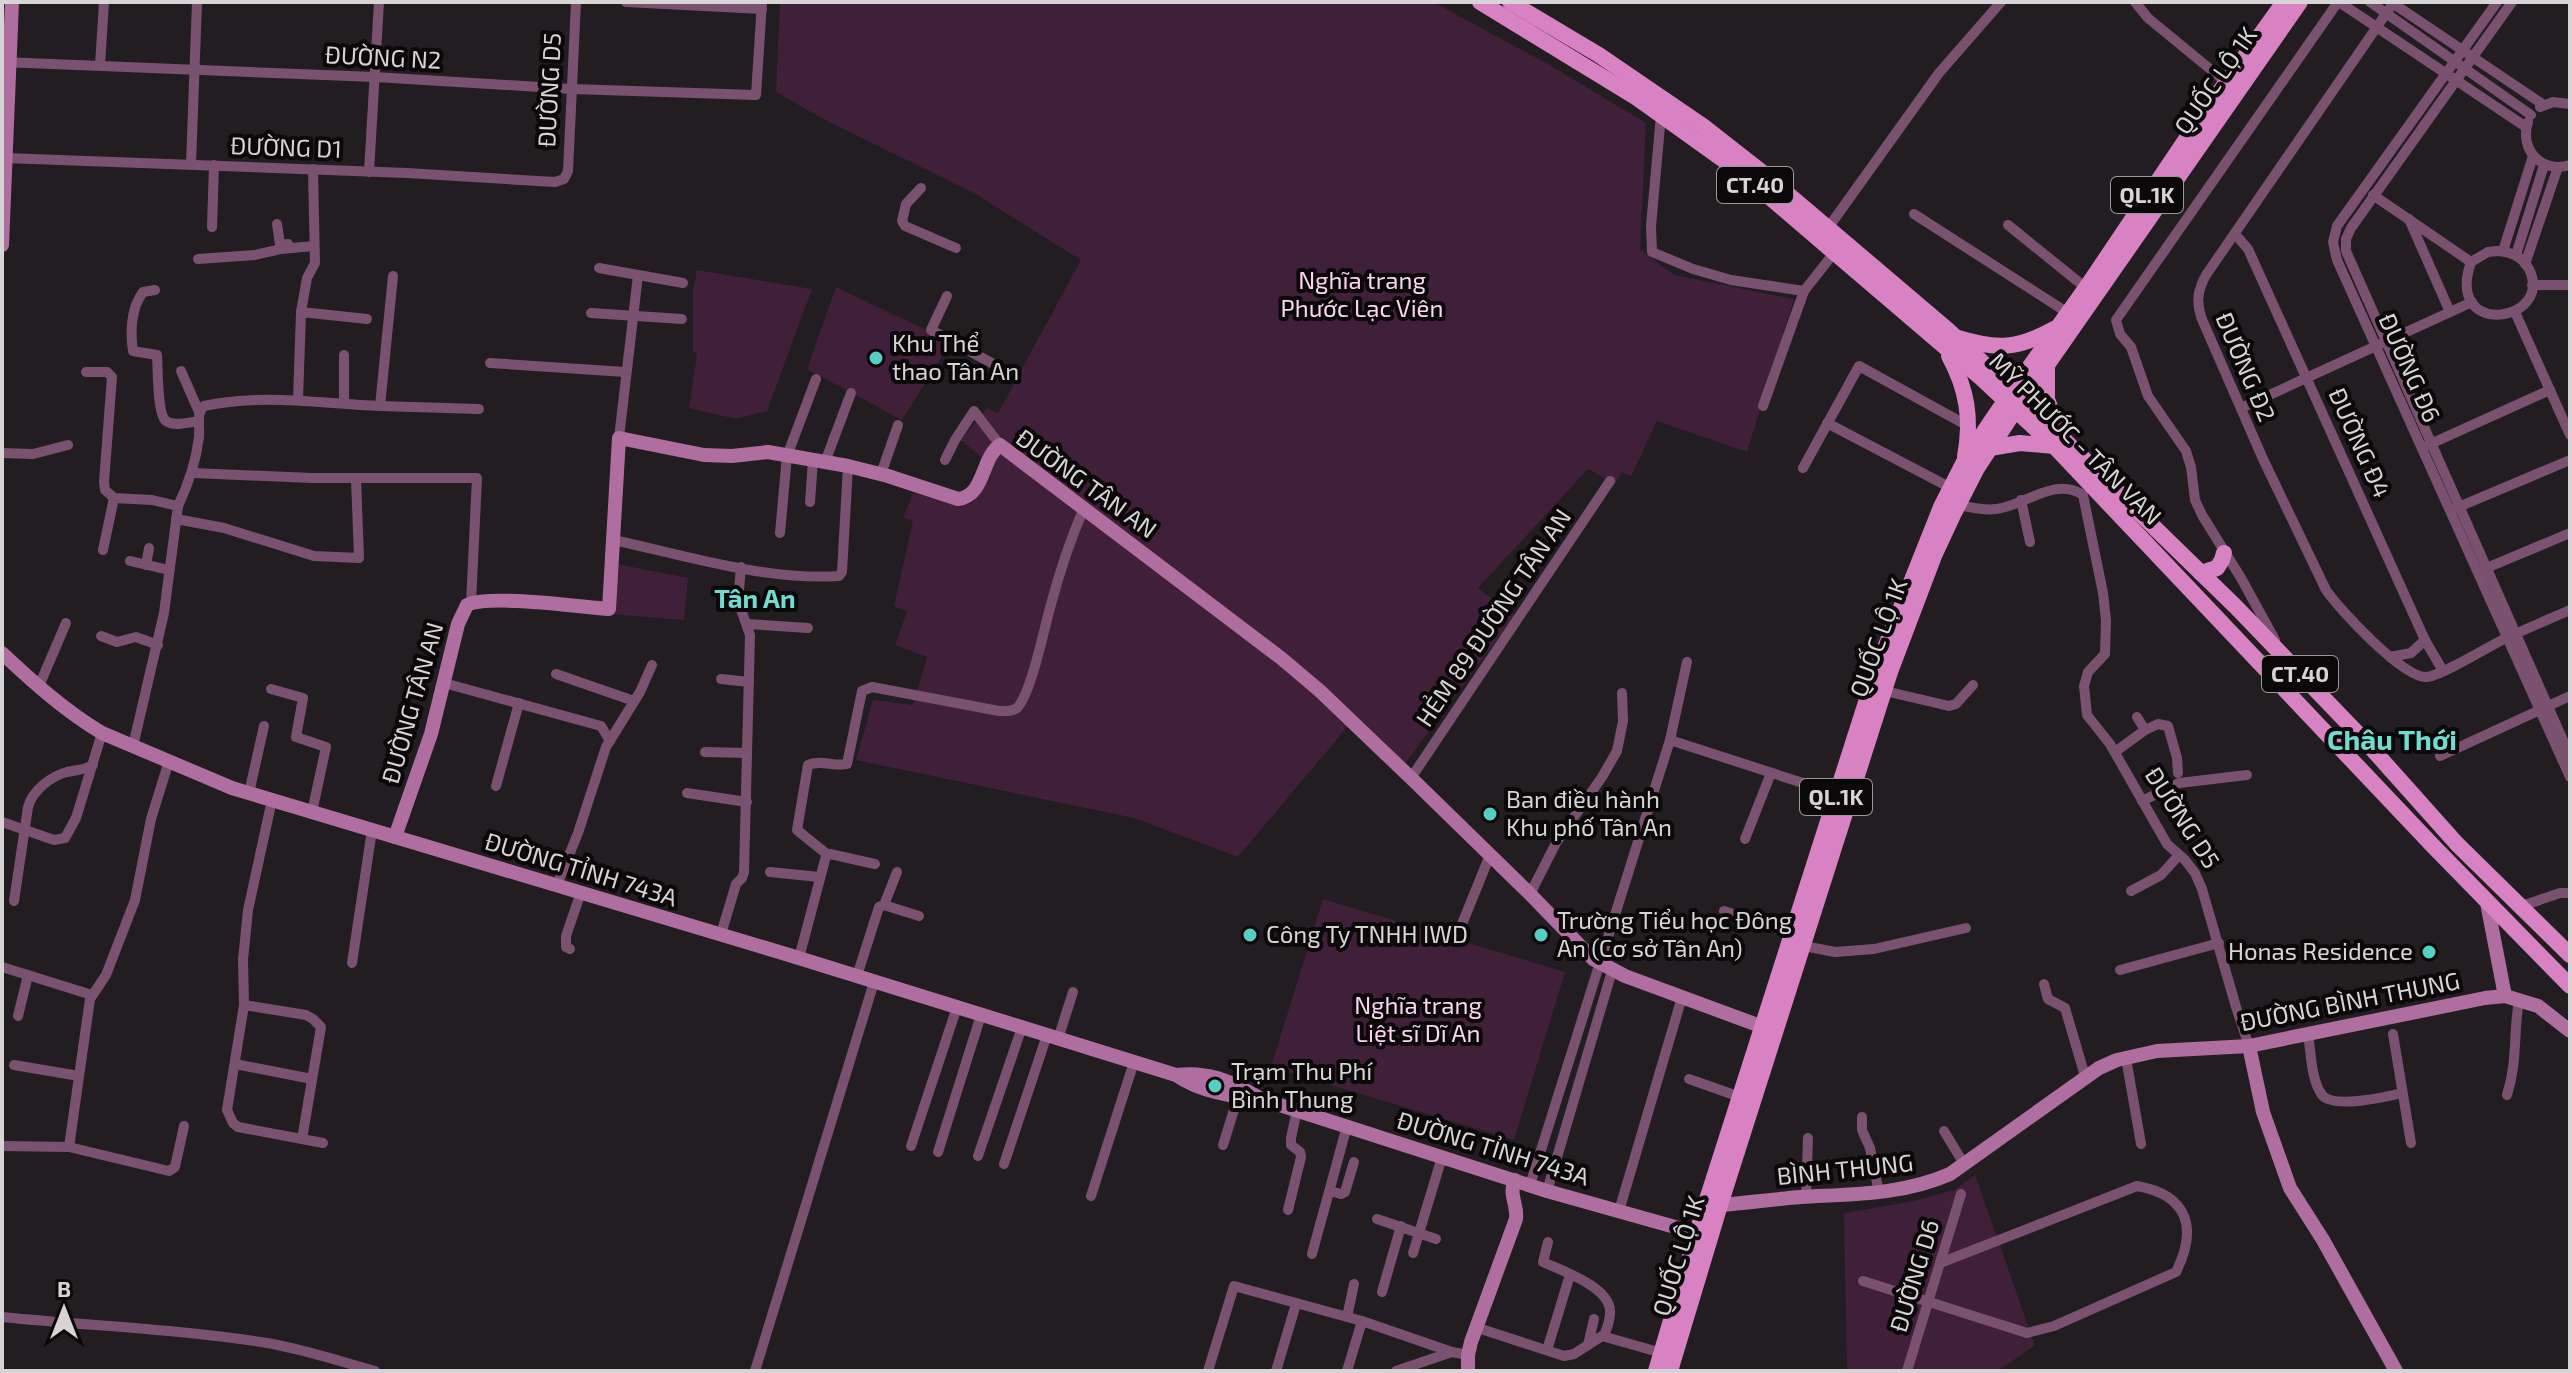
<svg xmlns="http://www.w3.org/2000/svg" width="2572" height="1373" font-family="'Exo 2',sans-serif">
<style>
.green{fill:#401f38}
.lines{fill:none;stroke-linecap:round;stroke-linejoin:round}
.street{stroke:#7b5170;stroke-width:10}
.secondary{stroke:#b06d9f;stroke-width:14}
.primary{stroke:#d982c3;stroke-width:16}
.poi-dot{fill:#56cec2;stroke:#0a0809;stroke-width:3}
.labels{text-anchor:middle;stroke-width:8;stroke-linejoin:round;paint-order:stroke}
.shield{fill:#0a0809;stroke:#9a9798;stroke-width:2}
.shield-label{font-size:22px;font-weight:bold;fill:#d7d4d6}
.street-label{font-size:24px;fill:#d7d4d6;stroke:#0a0809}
.park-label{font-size:24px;fill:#f9d5ee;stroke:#0a0809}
.poi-label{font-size:24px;fill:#d7d4d6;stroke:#0a0809;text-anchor:start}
.neighbourhood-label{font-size:26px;font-weight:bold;fill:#71dbd0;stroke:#0a0809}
.quarter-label{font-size:28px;font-weight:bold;fill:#71dbd0;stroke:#0a0809}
</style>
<rect width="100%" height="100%" fill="#221d21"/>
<g class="green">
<path d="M780 2H1433L1548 64 1646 123 1640 249 1674 275 1794 299 1747 452 1657 421 1631 476 1622 472 1615 484 1588 469 1478 588 1515 615 1398 773 1348 726 1238 857 1134 818 856 760 873 700 913 705 927 657 895 645 907 612 894 606 913 521 903 518 913 493 972 504 990 465 961 440 987 408 998 413 1081 260 974 193 825 120 776 92Z"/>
<path d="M697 270 812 289 767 411 736 419 689 408 697 354 693 351V292Z"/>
<path d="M836 287 928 331 948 347 902 420 807 369Z"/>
<path d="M617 564 688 578 684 620 612 614Z"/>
<path d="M1323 899 1565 972 1514 1140 1271 1067Z"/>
<path d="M1975 1175 2035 1345 1998 1371H1847L1844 1213 1909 1202 1954 1190Z"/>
</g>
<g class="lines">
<g class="street">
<path d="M626 2 762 9"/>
<path d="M2135 2 2148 18 2227 83"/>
<path d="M2339 2 2526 127"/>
<path d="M2370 2 2531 115"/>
<path d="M2391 2 2544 105"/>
<path d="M2394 2 2206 275C2198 290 2196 300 2201 317L2263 459 2326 590C2339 609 2402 677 2426 677 2440 677 2491 645 2508 637 2529 628 2549 619 2570 610"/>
<path d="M2497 2 2337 226 2333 242 2337 260 2570 777"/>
<path d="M2512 2 2351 228 2346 239V251L2570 756"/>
<path d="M2 62 375 77 572 89 756 95 762 2"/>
<path d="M100 65 104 2"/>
<path d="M2540 107 2553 102 2570 104"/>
<path d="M1661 115 1651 226 1652 252 1693 269 1731 280 1804 291 1834 253"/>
<path d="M2528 122C2519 149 2541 174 2570 165"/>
<path d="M5 158 407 173 555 182 564 179 568 171 576 2"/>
<path d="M191 164 197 2"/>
<path d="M369 172 379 2"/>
<path d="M921 188 906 204 902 221 905 226 956 248"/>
<path d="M2373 195 2471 262"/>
<path d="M1914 214 2068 313"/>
<path d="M2409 219 2450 312"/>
<path d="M277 224 280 245 288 244"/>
<path d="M2008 225 2086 288"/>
<path d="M212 227 214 165"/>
<path d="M1828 228 1939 73 2001 2"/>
<path d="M2235 234 2248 249 2425 640 2443 671"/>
<path d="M2497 251C2511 252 2522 256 2529 269 2555 322 2444 340 2471 262L2488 252Z"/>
<path d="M2503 251 2533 156"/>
<path d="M2516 255 2544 165"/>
<path d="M198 259 255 255 281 249 314 246"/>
<path d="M2525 264 2558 167"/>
<path d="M599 268 683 283"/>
<path d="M2532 285H2570"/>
<path d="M155 290 143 292C131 308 130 332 133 351L157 355C158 368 157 414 166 421 174 427 190 422 199 421"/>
<path d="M947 296 931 330 997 366"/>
<path d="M301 312 307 278 315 263 313 169"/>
<path d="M2515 312 2570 435"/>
<path d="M591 313 682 319"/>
<path d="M490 363 625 372"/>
<path d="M181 371 199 412"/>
<path d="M86 372H107L112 377 104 482 105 490 114 498 152 500 178 506 164 613 133 746"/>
<path d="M298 400 301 312 367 319"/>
<path d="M344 403V355"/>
<path d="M380 406 479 409"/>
<path d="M1763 406 1804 291"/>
<path d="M2241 408 2472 302"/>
<path d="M1827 423 1951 488"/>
<path d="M619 438 638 275"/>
<path d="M2428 445 2550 390"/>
<path d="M2 453 33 454 68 445"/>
<path d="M945 460 955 440 974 411 1000 445"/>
<path d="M825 462 851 393"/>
<path d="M1803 468 1859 366 1970 427"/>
<path d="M193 473 312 478H477L471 603"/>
<path d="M881 474 898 425"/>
<path d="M2021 500 2030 542"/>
<path d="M810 502 813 460"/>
<path d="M1958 505C1971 507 1983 511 1996 509 2025 506 2054 476 2083 495L2103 593 2106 620 2105 654 2088 672 2084 686 2087 715 2110 744 2167 844 2185 860 2195 873 2202 889 2236 1007 2249 1046"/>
<path d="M178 506C189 483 196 462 199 437 200 425 196 414 204 406 262 393 322 404 380 406L393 276"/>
<path d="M2456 508 2570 460"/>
<path d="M176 519 224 528 314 556 359 558 356 478"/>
<path d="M780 533 787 456 816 379"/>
<path d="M613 540C685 555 765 581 839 576L842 572 848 466"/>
<path d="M103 550 114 498"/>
<path d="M130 561 169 570"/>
<path d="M146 565 149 548"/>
<path d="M2484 569 2570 533"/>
<path d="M748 624 808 628"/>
<path d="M101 636 117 642 136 637 158 645"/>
<path d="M2275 640 2241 578 2202 515 2195 500 2191 467 2186 451 2148 396 2131 347 2120 334 2116 320 2338 2"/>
<path d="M2390 657 2411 653 2425 640"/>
<path d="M556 674 634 701"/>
<path d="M721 679 749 682"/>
<path d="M444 683 601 726 610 741"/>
<path d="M39 686 66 623"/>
<path d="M271 689 303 698 296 737 326 747 312 812"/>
<path d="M1885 691 1949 706 1956 704 1973 685"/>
<path d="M2145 730 2158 724 2168 726 2177 758 2178 773"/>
<path d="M1670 740 1837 794"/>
<path d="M705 752 747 753"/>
<path d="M2115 752 2145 730 2137 717"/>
<path d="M2440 756 2570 696"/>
<path d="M1411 778 1610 481"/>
<path d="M496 786 519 703"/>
<path d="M249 793 264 726"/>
<path d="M687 793 747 802"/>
<path d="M272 800 248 910 243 960 244 1005 227 1110 233 1123 238 1127 323 1143"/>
<path d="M2142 801 2179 783 2247 775"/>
<path d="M2 822 54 840 65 838 76 818 102 733"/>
<path d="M1745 839 1771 773"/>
<path d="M828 855 797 830 808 765C820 759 834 767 847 764L862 691 872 687 999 711C1006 711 1012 712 1017 708 1031 694 1044 629 1050 608 1059 574 1070 540 1084 508"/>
<path d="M770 872 819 877"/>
<path d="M557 885 578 833 606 747 640 692 652 665"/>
<path d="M2131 891 2161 875 2179 855"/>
<path d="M1530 894 1556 843 1602 777 1617 751 1623 721 1622 693"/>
<path d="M14 901 28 807C32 791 51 776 67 772 77 770 84 770 93 765"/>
<path d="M884 905 897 872"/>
<path d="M2519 907 2560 893H2570"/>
<path d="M1724 911 1793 934"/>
<path d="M1462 924 1490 855"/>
<path d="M721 934 736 884 742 878 744 872 750 635 738 601 741 567"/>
<path d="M1804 946 1835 952 1874 949 1966 928"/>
<path d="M570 949 566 947V936L581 892"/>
<path d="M799 958 826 856 830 854 875 864"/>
<path d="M352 963 372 830"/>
<path d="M2 967 92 995"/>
<path d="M2120 970 2219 943"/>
<path d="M857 976 879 907 884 905 919 916"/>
<path d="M2044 984 2048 999 2065 1008 2085 1076"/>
<path d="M244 1005 306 1015 313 1019 321 1027 302 1139"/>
<path d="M18 1016 28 975"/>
<path d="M2308 1034C2311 1052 2311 1080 2322 1095 2333 1109 2386 1097 2402 1093"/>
<path d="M2393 1034 2411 1143"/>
<path d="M1058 1039 1073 992"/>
<path d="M2126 1058 2141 1144"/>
<path d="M235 1064 312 1079"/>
<path d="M14 1065 79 1076"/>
<path d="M1689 1079 1740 1097"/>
<path d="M2507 1095C2518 1060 2513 1034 2519 1000"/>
<path d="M1862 1117V1130L1870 1148 1879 1193"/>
<path d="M1944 1131 1964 1164"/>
<path d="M1223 1145 1238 1097"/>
<path d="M2 1146 69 1147 169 1171 175 1167 184 1126"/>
<path d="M911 1146 957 1007"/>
<path d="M69 1147 90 999 106 975 135 900 151 819 169 761"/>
<path d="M938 1152 981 1015"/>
<path d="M978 1156 1022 1027"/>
<path d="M1004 1164 1047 1035"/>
<path d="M1530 1185 1670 740 1687 662"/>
<path d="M1330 1191 1341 1194 1345 1192 1354 1162"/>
<path d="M1547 1191 1612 971"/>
<path d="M1091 1196 1134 1062"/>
<path d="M1806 1197 1808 1138"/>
<path d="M1288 1210 1301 1157 1300 1152 1291 1145V1138L1297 1110"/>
<path d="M1619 1211 1682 997"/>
<path d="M1377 1219 1436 1239"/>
<path d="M1548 1242 1543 1262C1562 1271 1608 1286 1610 1310 1611 1319 1607 1328 1604 1336"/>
<path d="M1413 1253 1442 1157"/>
<path d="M1312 1254 1347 1126"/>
<path d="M1863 1281 2027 1333 2054 1326 2176 1272C2198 1228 2188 1195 2137 1186L1940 1263"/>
<path d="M1382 1292 1401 1226"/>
<path d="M2 1317C90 1326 179 1329 267 1343 303 1349 339 1361 375 1371"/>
<path d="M1347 1317 1354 1284"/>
<path d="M1478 1328 1564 1356 1574 1354 1602 1336 1662 1353"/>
<path d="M1588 1345 1594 1319"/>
<path d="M1547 1350 1570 1275"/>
<path d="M755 1371 874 982"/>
<path d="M1208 1371 1234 1286 1362 1321 1452 1352 1468 1355"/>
<path d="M1276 1371 1296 1304"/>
<path d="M1347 1371 1362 1321"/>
<path d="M1396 1371 1452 1352"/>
<path d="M1907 1371 1961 1194"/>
</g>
<g class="secondary">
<path d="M2 245 12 2"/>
<path d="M2 653C33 682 65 711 102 733L232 788 789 955 1176 1075C1200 1092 1235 1097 1264 1100L1547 1191 1707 1236"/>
<path d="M395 837 431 734 458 624 467 605C489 594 580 607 609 609L619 438 704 455 732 456 768 452 848 466 888 476 958 499C985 496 981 458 1000 445L1281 658 1320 691 1411 778 1530 894 1593 959 1625 976 1763 1027"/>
<path d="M2487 903 2505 996"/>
<path d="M2249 1046 2263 1112 2290 1188 2323 1240 2396 1371"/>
<path d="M1176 1075C1208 1071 1230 1081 1258 1097"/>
<path d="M1720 1205C1747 1203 1774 1199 1801 1197 1852 1194 1902 1195 1950 1174L2099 1068 2117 1060 2157 1051 2249 1046 2485 998 2505 996 2538 1006 2570 1031"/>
<path d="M1468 1371V1355L1471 1342 1516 1219C1518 1204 1508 1195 1515 1180"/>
</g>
<g class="primary">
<path d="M1480 2 1637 98 1739 171 1980 377 2054 446 2434 847 2570 986"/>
<path d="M1510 2 1599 55 1703 126 1763 173 1948 330 2045 421 2236 607 2365 741 2457 844 2570 955"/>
<path d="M1958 338C1997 350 2018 349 2054 329"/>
<path d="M1949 356C1967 389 1972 419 1965 456"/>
<path d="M2047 366V399L2058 428"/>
<path d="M1990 448 2020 443 2054 446"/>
<path d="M2201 573 2217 568 2222 560 2224 553"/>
<path d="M1656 1371 1704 1209 1877 668 1941 507 1964 462 1996 414 2086 288 2195 126 2284 2"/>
<path d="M1670 1371 1720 1205 1890 672 1934 556 1954 513 1977 468 2008 421 2300 2"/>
</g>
</g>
<g class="poi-dot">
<circle cx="876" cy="358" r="8"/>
<circle cx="1490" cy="814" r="8"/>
<circle cx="1250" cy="935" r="8"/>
<circle cx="1541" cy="935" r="8"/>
<circle cx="2429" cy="952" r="8"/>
<circle cx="1215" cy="1086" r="8"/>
</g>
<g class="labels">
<g class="shield">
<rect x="1717" y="167" width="76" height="36" rx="6"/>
<rect x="2111" y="177" width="72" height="36" rx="6"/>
<rect x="2262" y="656" width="76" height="36" rx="6"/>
<rect x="1800" y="779" width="72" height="36" rx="6"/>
</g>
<g class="shield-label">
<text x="1755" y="193">CT.40</text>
<text x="2147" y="203">QL.1K</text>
<text x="2300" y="682">CT.40</text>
<text x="1836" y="805">QL.1K</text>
</g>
<g class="street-label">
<text transform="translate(383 58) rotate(3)" y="8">ĐƯỜNG N2</text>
<text transform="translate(2216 81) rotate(-55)" y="8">QUỐC LỘ 1K</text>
<text transform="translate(550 90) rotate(-87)" y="8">ĐƯỜNG D5</text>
<text transform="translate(286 148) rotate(2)" y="8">ĐƯỜNG D1</text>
<text transform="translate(2245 367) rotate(67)" y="8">ĐƯỜNG Đ2</text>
<text transform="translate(2409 368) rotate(66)" y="8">ĐƯỜNG Đ6</text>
<text transform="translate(2075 439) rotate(45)" y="8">MỸ PHƯỚC - TÂN VẠN</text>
<text transform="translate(2359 443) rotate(66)" y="8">ĐƯỜNG Đ4</text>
<text transform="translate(1086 484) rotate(36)" y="8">ĐƯỜNG TÂN AN</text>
<text transform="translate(1494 618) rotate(-56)" y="8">HẺM 89 ĐƯỜNG TÂN AN</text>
<text transform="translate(1879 638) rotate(-70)" y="8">QUỐC LỘ 1K</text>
<text transform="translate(413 703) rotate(-74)" y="8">ĐƯỜNG TÂN AN</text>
<text transform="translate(2182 818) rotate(57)" y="8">ĐƯỜNG D5</text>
<text transform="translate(581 870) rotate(17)" y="8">ĐƯỜNG TỈNH 743A</text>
<text transform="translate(2350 1002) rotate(-11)" y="8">ĐƯỜNG BÌNH THUNG</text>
<text transform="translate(1493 1149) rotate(17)" y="8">ĐƯỜNG TỈNH 743A</text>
<text transform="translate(1845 1170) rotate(-6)" y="8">BÌNH THUNG</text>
<text transform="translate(1679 1256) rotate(-73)" y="8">QUỐC LỘ 1K</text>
<text transform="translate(1915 1276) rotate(-73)" y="8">ĐƯỜNG D6</text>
</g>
<g class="park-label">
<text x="1362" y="289">Nghĩa trang<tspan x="1362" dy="28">Phước Lạc Viên</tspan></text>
<text x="1418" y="1014">Nghĩa trang<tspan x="1418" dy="28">Liệt sĩ Dĩ An</tspan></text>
</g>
<g class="poi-label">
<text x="892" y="352">Khu Thể<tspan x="892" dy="28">thao Tân An</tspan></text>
<text x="1506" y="808">Ban điều hành<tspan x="1506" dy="28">Khu phố Tân An</tspan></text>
<text x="1557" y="929">Trường Tiểu học Đông<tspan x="1557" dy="28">An (Cơ sở Tân An)</tspan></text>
<text x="1266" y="943">Công Ty TNHH IWD</text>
<text x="2413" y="960" text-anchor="end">Honas Residence</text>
<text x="1231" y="1080">Trạm Thu Phí<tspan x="1231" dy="28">Bình Thung</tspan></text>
</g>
<g class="neighbourhood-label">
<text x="755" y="608">Tân An</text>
</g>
<g class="quarter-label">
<text x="2392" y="750">Châu Thới</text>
</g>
</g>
<rect width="2572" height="1373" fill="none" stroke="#d7d4d6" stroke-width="8"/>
<g transform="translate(64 1309)" stroke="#0a0809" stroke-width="6" paint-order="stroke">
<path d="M0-6L14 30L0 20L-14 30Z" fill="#d7d4d6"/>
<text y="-12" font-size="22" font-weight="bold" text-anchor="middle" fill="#d7d4d6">B</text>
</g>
</svg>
